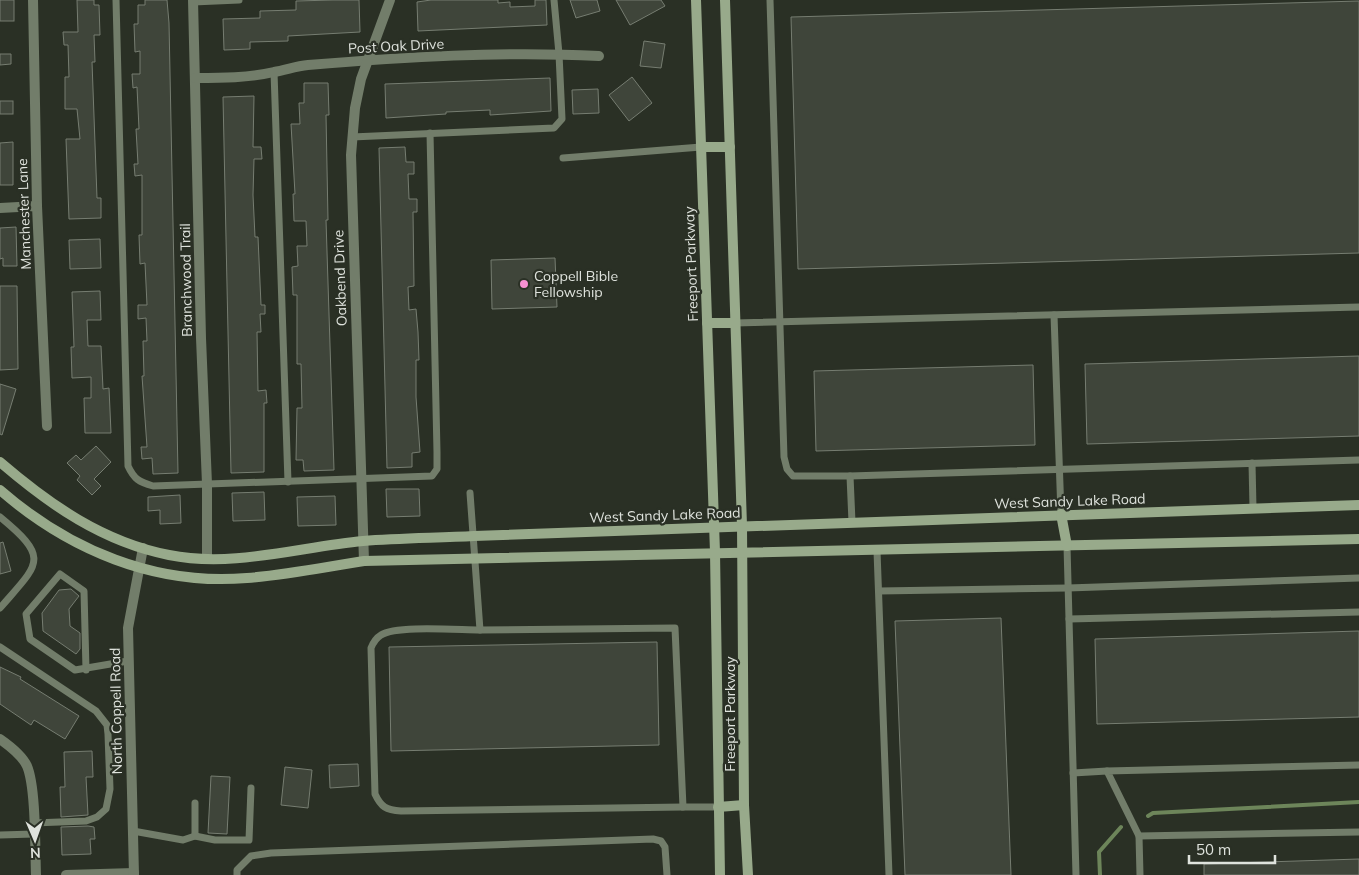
<svg xmlns="http://www.w3.org/2000/svg" width="1359" height="875" font-family="Mulish,sans-serif">
<style>
.lines{fill:none;stroke-linecap:round;stroke-linejoin:round}
.stream{stroke:#6d855a;stroke-width:4}
.building{fill:#3f453a;stroke:#767d71}
.service{stroke:#727d6a;stroke-width:7}
.minor{stroke:#727d6a;stroke-width:10}
.tertiary{stroke:#727d6a;stroke-width:10}
.secondary{stroke:#98aa8b;stroke-width:10}
.poi-dot{fill:#f690d1;stroke:#2a3025;stroke-width:2}
.labels{text-anchor:middle;stroke-width:4.5;stroke-linejoin:round;paint-order:stroke}
.street-label{font-size:14px;fill:#dfe3dd;stroke:#2a3025}
.poi-label{font-size:14px;fill:#dfe3dd;stroke:#2a3025;text-anchor:start}
</style>
<rect width="100%" height="100%" fill="#2a3025"/>
<g class="lines">
<g class="stream">
<path d="M1148 816 1153 813 1359 802"/>
<path d="M1100 875 1099 852 1121 827"/>
</g>
</g>
<g class="building">
<rect x="0" y="0" width="14" height="21"/>
<path d="M77 0H94V5H99L100 35H94L95 62H92L97 198H101V218L69 219 66 139H80L77 109H65V77H69L68 45H64L63 32H78Z"/>
<path d="M145 0H167L169 23 178 473 153 474 152 458 142 459 141 447H147L142 376H144L143 341H147L146 318 138 319V305H147L145 263 140 264 139 235H142V175L135 176 134 164H138L136 129H139L137 87 133 88 132 74H140V51L135 52 134 24H138V5H145Z"/>
<path d="M333 0H359L360 32 288 36V41L250 42V49L224 50 223 19 260 18V11L296 10V1Z"/>
<path d="M431 0H498V3L510 2V7L535 6V0H546L547 25 418 31 417 2Z"/>
<path d="M570 0H597L600 11 576 18Z"/>
<path d="M616 0H661L665 6 630 25Z"/>
<path d="M1359 1V253L798 269 791 17Z"/>
<path d="M644 41 665 44 661 68 640 66Z"/>
<path d="M0 54H11V64L0 65Z"/>
<path d="M632 77 652 103 629 121 609 95Z"/>
<path d="M550 78 551 111 490 115V110L446 112V114L386 118 385 84Z"/>
<path d="M304 83H328L329 115H326L328 220H326L334 470 304 471 303 460H296L297 408H302L301 364H297V295H293L292 267 298 266 297 246H307L306 221H294L293 194H295L291 124H300L299 103H304Z"/>
<path d="M598 89 599 113 573 114 572 90Z"/>
<path d="M254 96 253 147H261L262 159H254L253 195 255 237H258L261 305H265V314H260L261 332H257L258 391 266 390 267 403H264V472L231 473 223 97Z"/>
<rect x="0" y="101" width="13" height="13"/>
<path d="M13 142V185H0V143Z"/>
<path d="M405 147 406 162H414V174H408L409 199H417V212H413L414 286 408 287 409 310 416 309 418 332 419 360H416V397L420 452 412 453V467L387 468 379 148Z"/>
<path d="M16 227 17 266H3V258L0 259V228Z"/>
<path d="M100 239 101 268 70 269 69 240Z"/>
<path d="M555 258 557 307 492 309 491 260Z"/>
<path d="M0 286H17L18 369 0 370Z"/>
<path d="M100 291 101 320H87L88 346H101L103 389 109 388 111 433H85L84 398H91V377L72 378 71 347H74L72 292Z"/>
<path d="M1359 356V436L1087 444 1085 364Z"/>
<path d="M1033 365 1035 445 816 451 814 371Z"/>
<path d="M0 384 16 389 2 435 0 434Z"/>
<path d="M96 446 111 462 94 479 101 486 92 495 77 480 80 476 67 463 76 455 81 460Z"/>
<path d="M386 489H419L420 516 387 517Z"/>
<path d="M264 492 265 520 233 521 232 493Z"/>
<path d="M180 495 181 523 160 524V510L148 511V497Z"/>
<path d="M335 496 336 525 298 526 297 497Z"/>
<path d="M3 542 11 571 0 574V543Z"/>
<path d="M71 589 79 596 69 609 70 626 80 633V649L76 654 43 631 42 613 59 590Z"/>
<path d="M1001 618 1011 875H905L895 621Z"/>
<path d="M1359 631V717L1097 724 1095 639Z"/>
<path d="M657 642 659 745 391 751 389 647Z"/>
<path d="M0 667 21 677 20 679 79 716 65 739 34 720 31 725 0 704Z"/>
<path d="M92 751 93 777H86L88 815 61 817 60 787H65L64 752Z"/>
<path d="M358 764 359 786 330 788 329 765Z"/>
<path d="M285 767 312 770 308 808 281 805Z"/>
<path d="M211 776 230 777 227 834 208 833Z"/>
<path d="M88 826 94 827 95 839H90L91 854 62 855 61 827Z"/>
<path d="M1359 859V875H1204V864Z"/>
</g>
<g class="lines">
<g class="service">
<path d="M116 0 128 466C134 479 139 482 153 486L432 476 437 469V452L430 133"/>
<path d="M770 0 784 457 787 469 793 476H850L1359 460"/>
<path d="M193 2 239 0"/>
<path d="M274 72 288 482"/>
<path d="M352 137 554 128 562 119 559 54 554 0"/>
<path d="M563 158 701 147"/>
<path d="M1054 315 1061 514"/>
<path d="M735 323 1359 307"/>
<path d="M1252 463 1253 508"/>
<path d="M850 476 852 522"/>
<path d="M470 493 480 630 675 628 683 807H718"/>
<path d="M0 517C51 559 39 563 0 608"/>
<path d="M1067 546 1076 875"/>
<path d="M877 551 889 875"/>
<path d="M879 591 1068 588 1359 578"/>
<path d="M1069 619 1359 612"/>
<path d="M480 630C459 630 396 625 381 635 376 638 373 643 371 648L375 794C381 807 386 810 401 811L683 807"/>
<path d="M0 647 96 711 107 725 108 734 110 789 106 809 97 817 86 821 33 823"/>
<path d="M86 670 84 591 60 574 26 614 30 639 75 670 128 661"/>
<path d="M1073 773 1107 771"/>
<path d="M133 831 183 840 195 836 215 840H249L251 788"/>
<path d="M0 835 34 834"/>
<path d="M195 836V803"/>
<path d="M1139 836 1359 832"/>
<path d="M237 875V870L251 856 271 853 653 839 661 841 665 847 667 875"/>
<path d="M1140 875 1139 836 1107 771 1359 765"/>
</g>
<g class="minor">
<path d="M33 0 37 206 47 426"/>
<path d="M193 0 201 338 207 484V559"/>
<path d="M195 78C221 78 249 78 274 72 286 70 296 66 308 65 404 57 503 51 599 56"/>
<path d="M0 208 37 206"/>
<path d="M364 561 351 155 355 108 361 79 390 0"/>
<path d="M0 739C10 746 22 755 27 766 36 787 35 849 36 875"/>
<path d="M66 875 134 873"/>
</g>
<path class="tertiary" d="M134 875 128 628 143 548"/>
<g class="secondary">
<path d="M696 0 715 552 720 875"/>
<path d="M725 0 742 526 744 805 748 875"/>
<path d="M701 147H730"/>
<path d="M707 323H735"/>
<path d="M0 462C50 505 103 542 169 555 233 568 299 547 363 541 400 538 437 538 474 536 769 524 1064 513 1359 505"/>
<path d="M0 490C69 550 155 586 247 578 286 575 325 567 364 561L1359 539"/>
<path d="M1061 514 1067 546"/>
<path d="M718 807 744 805"/>
</g>
</g>
<circle class="poi-dot" cx="524" cy="284" r="5"/>
<g class="labels">
<g class="street-label">
<text transform="translate(396 46) rotate(-3)" y="5">Post Oak Drive</text>
<text transform="translate(24 214) rotate(-92)" y="5">Manchester Lane</text>
<text transform="translate(691 264) rotate(-92)" y="5">Freeport Parkway</text>
<text transform="translate(340 278) rotate(-92)" y="5">Oakbend Drive</text>
<text transform="translate(186 280) rotate(-91)" y="5">Branchwood Trail</text>
<text transform="translate(1070 501) rotate(-2)" y="5">West Sandy Lake Road</text>
<text transform="translate(665 515) rotate(-2)" y="5">West Sandy Lake Road</text>
<text transform="translate(116 711) rotate(-91)" y="5">North Coppell Road</text>
<text transform="translate(730 714) rotate(-90)" y="5">Freeport Parkway</text>
</g>
<g class="poi-label">
<text x="534" y="281">Coppell Bible<tspan x="534" dy="16">Fellowship</tspan></text>
</g>
</g>
<g transform="translate(35 840) rotate(178)" stroke="#2a3025" stroke-width="4" paint-order="stroke">
<path d="M0-4L9 19L0 12L-9 19Z" fill="#dfe3dd"/>
<text y="-8" font-size="14" font-weight="bold" text-anchor="middle" fill="#dfe3dd">N</text>
</g>
<path d="M1189 855v8h86v-8" fill="none" stroke="#dfe3dd" stroke-width="2.5"/>
<text x="1196" y="855" font-size="15" fill="#dfe3dd" stroke="#2a3025" stroke-width="4" paint-order="stroke">50 m</text>
</svg>
